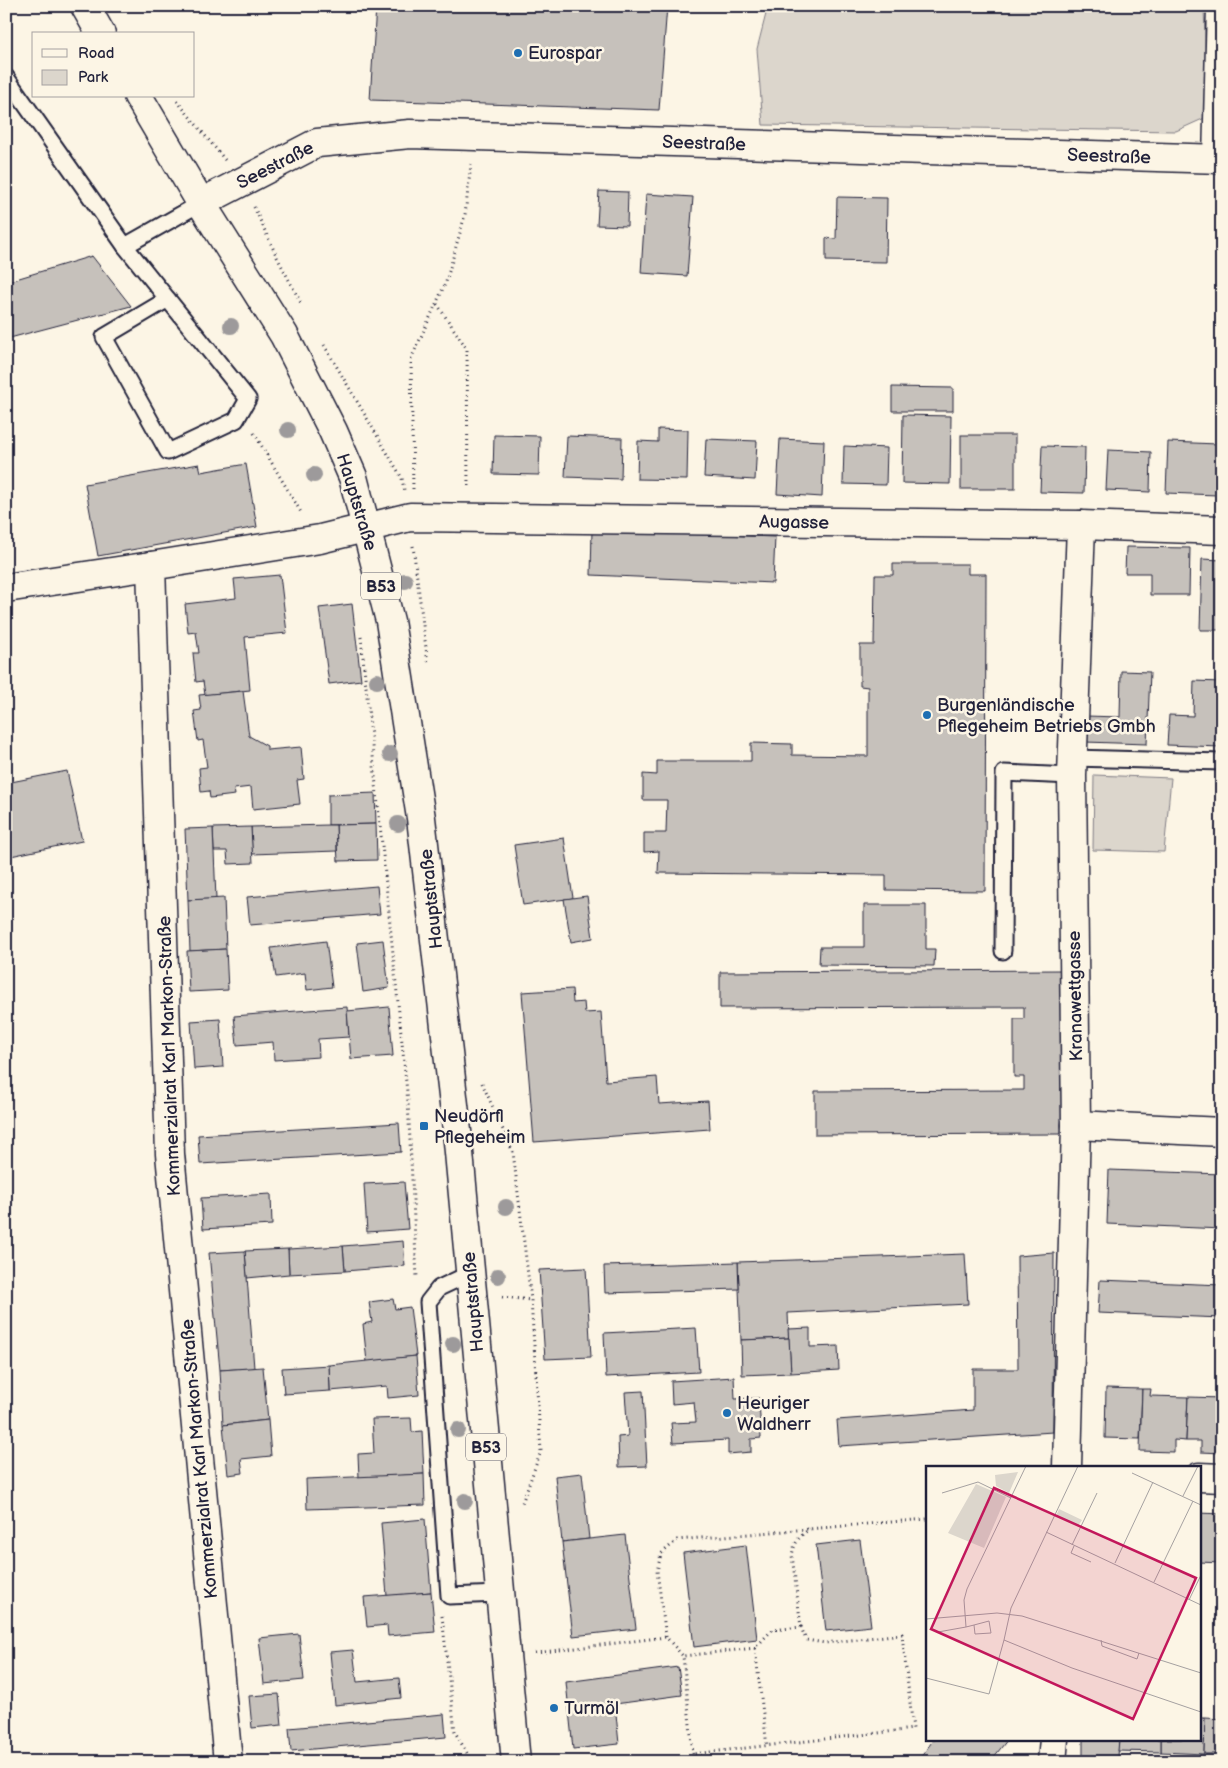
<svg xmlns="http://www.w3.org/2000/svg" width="1228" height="1768" font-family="'Balsamiq Sans',sans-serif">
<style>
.green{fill:#dcd6cc;stroke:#7f7c84}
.building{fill:#c6c1bb;stroke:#22223b}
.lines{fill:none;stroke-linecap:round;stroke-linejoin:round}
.service-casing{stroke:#22223b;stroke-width:19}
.minor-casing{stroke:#22223b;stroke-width:31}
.primary-casing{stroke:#22223b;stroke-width:31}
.path{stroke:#22223b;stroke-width:3;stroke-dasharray:1 4;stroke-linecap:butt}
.service{stroke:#fcf5e5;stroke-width:15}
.minor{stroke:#fcf5e5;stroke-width:28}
.primary{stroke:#fcf5e5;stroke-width:28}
.tree{fill:#9d9a9b}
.poi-dot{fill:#1f6fb2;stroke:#fcf5e5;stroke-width:2}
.labels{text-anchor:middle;stroke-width:5;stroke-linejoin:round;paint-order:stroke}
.shield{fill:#fcf5e5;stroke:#63616e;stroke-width:1}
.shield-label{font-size:16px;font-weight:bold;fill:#22223b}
.poi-label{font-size:18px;fill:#22223b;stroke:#fcf5e5;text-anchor:start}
.street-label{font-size:18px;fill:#22223b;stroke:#fcf5e5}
.inset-road{fill:none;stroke:#a5a1a1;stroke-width:1}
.view{fill:#c2185b;fill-opacity:0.15;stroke:#c2185b;stroke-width:2.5}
.inset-edge{fill:none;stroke:#22223b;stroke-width:2.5}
</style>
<rect width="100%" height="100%" fill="#fcf5e5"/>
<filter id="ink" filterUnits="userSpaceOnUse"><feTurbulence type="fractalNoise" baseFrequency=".02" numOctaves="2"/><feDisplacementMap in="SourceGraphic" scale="10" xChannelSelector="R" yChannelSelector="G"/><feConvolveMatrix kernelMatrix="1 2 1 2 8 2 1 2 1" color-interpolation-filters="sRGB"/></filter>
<g filter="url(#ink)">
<g class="green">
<path d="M768 6H1204L1207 117 1176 131 763 125 757 49Z"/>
<path d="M1094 775 1171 778 1164 852 1093 850Z"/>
</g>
<g class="building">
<path d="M376 6H667L659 110 370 100Z"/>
<path d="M599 191 628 192 627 226 597 225Z"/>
<path d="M646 194 693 197 687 276 641 273Z"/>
<path d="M837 197 887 198 886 262 826 261V238L836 239Z"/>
<path d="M92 256 131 306 6 339V282Z"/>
<path d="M892 387 953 388V411H892Z"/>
<path d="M903 415 951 416 950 484 902 483Z"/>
<path d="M658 429 688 430 687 480 637 479 638 441 658 442Z"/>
<path d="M494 435 540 436 539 475 493 474Z"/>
<rect x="961" y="435" width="54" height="54"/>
<path d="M567 436 622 438 621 479 565 477Z"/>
<path d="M706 439 757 441 755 480 704 477Z"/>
<path d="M780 439 824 441 822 497 777 494Z"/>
<path d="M1168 442 1218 444 1217 495 1166 493Z"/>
<path d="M844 446 887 448 886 485 843 484Z"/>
<path d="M1042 446 1085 447 1084 493 1040 492Z"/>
<path d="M1108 450 1151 452 1150 492 1106 490Z"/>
<path d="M199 464 201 472 246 464 257 527 98 556 85 484Z"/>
<path d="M592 530 775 537 773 583 591 575Z"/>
<path d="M1126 547 1190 548 1189 595H1150V573H1125Z"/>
<path d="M1202 559 1222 560V630H1200Z"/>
<path d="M893 564H968V574H986L985 891 886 890V875L658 873 659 851 644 852V833H666L667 800H643V774L657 775V761H751V743L792 744V755L868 756V687L860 686V645H874L875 575H893Z"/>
<path d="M280 575 287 633 245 637 250 690 205 695 203 681 196 682 193 653H199L196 632 188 633 185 604 236 598 234 579Z"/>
<path d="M352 604 361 680 329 684 319 608Z"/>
<path d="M1121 671 1150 672 1147 744 1085 742 1086 716 1120 717Z"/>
<path d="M1194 681 1222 682 1221 747 1167 745 1169 715 1193 716Z"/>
<path d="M243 691 249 736 267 746V750L301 747 304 779 297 780 300 804 253 809 251 787 234 789 235 795 210 798 209 791 201 792 199 768 207 767 203 740 198 741 194 711 201 710 199 695Z"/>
<path d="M67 771 82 841 6 857V783Z"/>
<path d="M375 793 376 824 328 825V795Z"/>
<path d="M376 824 377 860 338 861 336 825Z"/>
<path d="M328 825H336L337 851 252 854 251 827Z"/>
<path d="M251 827 253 863 228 864 227 851H214L213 828Z"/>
<path d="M213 828 216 899 188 900 185 829Z"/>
<path d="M564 838 573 898 523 905 514 845Z"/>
<path d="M377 886 380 914 250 925 247 897Z"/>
<path d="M587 896 593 938 571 942 564 899Z"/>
<path d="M224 898 226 949 190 951 188 900Z"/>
<path d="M864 905H926V949H935L934 966 819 965 820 947H864Z"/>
<path d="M383 940 389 988 363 992 357 943Z"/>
<path d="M326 941 332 987 307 990 305 973 276 977 271 948Z"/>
<path d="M226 949 228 990 189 992 187 951Z"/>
<path d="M1062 970 1063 1134 815 1135V1091L1024 1090V1077H1014V1019H1024V1007L720 1008V972Z"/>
<path d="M572 989 573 1003 584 1002 585 1013 601 1012 606 1081 657 1077 659 1104 708 1101 710 1129 534 1142 522 992Z"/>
<path d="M347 1007 349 1037 318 1039 319 1057 274 1060 273 1042 237 1045 234 1016Z"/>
<path d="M389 1007 393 1056 351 1059 347 1011Z"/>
<path d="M220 1019 223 1067 194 1069 191 1021Z"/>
<path d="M399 1123 401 1152 200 1164 198 1135Z"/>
<path d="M1109 1170 1222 1174V1229L1107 1224Z"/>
<path d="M404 1182 408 1229 367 1232 364 1184Z"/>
<path d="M271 1194 272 1225 203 1229 201 1198Z"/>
<path d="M403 1241 405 1266 345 1271 343 1246Z"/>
<path d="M343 1246 345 1271 289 1274 288 1249Z"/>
<path d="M288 1249 289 1274 247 1278 245 1251Z"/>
<path d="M245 1251 254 1368 220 1370 209 1253Z"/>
<path d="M1054 1253 1053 1432 839 1446 837 1420 973 1410V1369H1018L1017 1256Z"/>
<path d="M965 1254 968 1304 788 1313 789 1338 741 1340 738 1262Z"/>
<path d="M738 1262 739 1289 605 1293 604 1266Z"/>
<path d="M586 1268 591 1357 545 1359 539 1270Z"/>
<path d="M1100 1280 1222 1285V1318L1098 1313Z"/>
<path d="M393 1299 395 1309 410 1307 416 1356 367 1362 363 1324 372 1322 369 1302Z"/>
<path d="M696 1328 699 1372 606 1377 604 1333Z"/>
<path d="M810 1328V1347L838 1346 839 1370 791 1373 788 1329Z"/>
<path d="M789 1338 791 1373 742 1375 741 1340Z"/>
<path d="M416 1356 419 1395 388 1398 387 1386 330 1391 329 1365Z"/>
<path d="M329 1365 330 1391 284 1394 282 1368Z"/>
<path d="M263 1367 268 1420 223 1425 220 1370Z"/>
<path d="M734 1377 735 1399 759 1398 761 1438 751 1439V1452L728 1454V1440L673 1443 671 1423 696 1422 694 1402 672 1404 671 1381Z"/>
<path d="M1106 1388 1142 1389 1140 1439 1105 1438Z"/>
<path d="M1142 1389H1151L1150 1396 1188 1397 1186 1441 1174 1440V1452L1140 1451Z"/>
<path d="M643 1391 647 1466 619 1467 618 1437 628 1436 625 1392Z"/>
<path d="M1188 1397 1222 1398V1453L1201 1452V1441H1186Z"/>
<path d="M411 1418 412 1432 422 1431 424 1474 359 1478 358 1454 374 1453 372 1419Z"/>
<path d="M268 1420 271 1456 241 1459 243 1473 228 1475 223 1425Z"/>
<path d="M582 1473 589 1539 562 1542 555 1476Z"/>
<path d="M424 1474 425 1505 307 1509 306 1479Z"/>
<path d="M1199 1513 1222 1514V1563L1199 1562Z"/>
<path d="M425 1519 431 1592 387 1596 381 1523Z"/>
<path d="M625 1535 636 1629 573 1636 562 1542Z"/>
<path d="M860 1540 871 1626 826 1631 816 1545Z"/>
<path d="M746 1545 757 1639 694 1647 683 1553Z"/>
<path d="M431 1592 435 1632 388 1636 387 1625 367 1627 364 1597Z"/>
<path d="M299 1634 304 1680 264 1684 259 1638Z"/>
<path d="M353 1650 357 1682 399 1678 401 1698 335 1705 330 1652Z"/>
<path d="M678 1667 682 1695 615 1704 619 1744 573 1749 566 1682Z"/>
<path d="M279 1694 282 1725 252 1728 249 1696Z"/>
<path d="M444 1714 446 1737 291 1751 289 1728Z"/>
<path d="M1199 1718H1205L1204 1754 1161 1752V1739H1199Z"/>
<path d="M1205 1718 1222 1719V1754H1204Z"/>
<path d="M934 1739H1008L990 1762H886L921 1757Z"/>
<path d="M1083 1739H1119L1118 1758 1083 1756Z"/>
<path d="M1119 1739H1161V1752L1118 1751Z"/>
</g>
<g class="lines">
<defs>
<g id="service">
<path d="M6 77 125 246 201 203"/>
<path d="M125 246 248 399 236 420 168 452 104 337 168 299"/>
<path d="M1073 758 1222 762"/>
<path d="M1003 951 1004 773 1072 776"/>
<path d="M471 1273 439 1288 428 1302 449 1596 499 1594"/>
</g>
<g id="minor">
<path d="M1217 159 1221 6"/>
<path d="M201 203 317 143 410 134 1222 159"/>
<path d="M6 588 151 566"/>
<path d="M1076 1125 1222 1132"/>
<path d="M1067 1467 1076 1125 1072 776 1081 525"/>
<path d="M1199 1477 1222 1478"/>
<path d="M228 1762 170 1154 151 566 320 539 410 517 1081 525 1222 530"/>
<path d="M1052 1762 1054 1739"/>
</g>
<g id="primary">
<path d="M85 6 101 34"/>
<path d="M138 96 201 203 284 335 333 431 353 477 390 621 421 818 457 1131 516 1762"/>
</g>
</defs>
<use href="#service" class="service-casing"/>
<use href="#minor" class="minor-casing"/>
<use href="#primary" class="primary-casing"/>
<g class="path">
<path d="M177 101 225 160"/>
<path d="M254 207 277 257 302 305"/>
<path d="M437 304 467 349 468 488"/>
<path d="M324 345 402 478 404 490"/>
<path d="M254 433 302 514"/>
<path d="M413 489 411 359 446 282 465 215 471 164"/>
<path d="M413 546 428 664"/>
<path d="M361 637 408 1102 417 1278"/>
<path d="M482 1083 513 1152 531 1300 541 1451 522 1503"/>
<path d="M502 1297 531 1300"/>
<path d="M442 1616 455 1732 472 1762"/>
<path d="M801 1627 792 1555C795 1542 799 1536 810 1529"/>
<path d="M666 1637 657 1571 661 1554 677 1540 927 1519"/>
<path d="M535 1653 666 1637 683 1656"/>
<path d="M693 1754 683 1656 755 1648"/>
<path d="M694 1762 693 1754 913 1729 902 1634 825 1643 806 1640 801 1627 772 1630 755 1648 767 1746"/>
</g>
<use href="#service" class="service"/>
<use href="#minor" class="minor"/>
<use href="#primary" class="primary"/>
</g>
<g class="tree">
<circle cx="231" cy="326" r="8"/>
<circle cx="288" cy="430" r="8"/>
<circle cx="314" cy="475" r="8"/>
<circle cx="405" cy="581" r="8"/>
<circle cx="377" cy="681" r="8"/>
<circle cx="390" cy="754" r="8"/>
<circle cx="398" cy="824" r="8"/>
<circle cx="506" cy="1207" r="8"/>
<circle cx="498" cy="1276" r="8"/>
<circle cx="453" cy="1344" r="8"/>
<circle cx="458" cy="1430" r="8"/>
<circle cx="465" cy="1501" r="8"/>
</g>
</g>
<g class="poi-dot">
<circle cx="518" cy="53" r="5"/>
<circle cx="927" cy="715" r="5"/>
<rect x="419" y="1121" width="10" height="10" rx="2.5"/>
<circle cx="727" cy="1413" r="5"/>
<circle cx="554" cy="1708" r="5"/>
</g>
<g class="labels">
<g class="shield">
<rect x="361" y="572.5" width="40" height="27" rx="4"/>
<rect x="466" y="1433.5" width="40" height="27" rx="4"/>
</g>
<g class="shield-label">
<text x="381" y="592">B53</text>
<text x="486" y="1453">B53</text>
</g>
<g class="poi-label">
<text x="528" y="59">Eurospar</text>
<text x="937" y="711">Burgenländische<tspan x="937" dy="21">Pflegeheim Betriebs Gmbh</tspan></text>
<text x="434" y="1122">Neudörfl<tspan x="434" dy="21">Pflegeheim</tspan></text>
<text x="737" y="1409">Heuriger<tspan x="737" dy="21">Waldherr</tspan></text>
<text x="564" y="1714">Turmöl</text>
</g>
<g class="street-label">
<text transform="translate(704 143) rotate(2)" y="6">Seestraße</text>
<text transform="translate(1109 156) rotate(2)" y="6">Seestraße</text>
<text transform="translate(275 165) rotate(-27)" y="6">Seestraße</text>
<text transform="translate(357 502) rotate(73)" y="6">Hauptstraße</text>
<text transform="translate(794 522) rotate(1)" y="6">Augasse</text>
<text transform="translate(431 899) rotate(-96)" y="6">Hauptstraße</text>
<text transform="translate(1075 996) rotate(-91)" y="6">Kranawettgasse</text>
<text transform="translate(169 1056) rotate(-92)" y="6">Kommerzialrat Karl Markon-Straße</text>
<text transform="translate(473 1302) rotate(-95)" y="6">Hauptstraße</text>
<text transform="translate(199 1459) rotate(-95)" y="6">Kommerzialrat Karl Markon-Straße</text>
</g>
</g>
<g transform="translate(926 1466)">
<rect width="275" height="275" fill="#fcf5e5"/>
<path d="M92 6 83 27 70 20 69 9ZM50 18 80 31 58 82 22 67ZM133 43 156 54 152 60 130 50Z" fill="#dcd6cc"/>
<path class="inset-road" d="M152 0 85 142 78 174 146 202 275 246M206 7 275 39M16 27 52 16 85 32M257 30 272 0M120 66 275 139M146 79 171 27M148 80 145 87 165 96M189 97 227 16M228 116 267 35M263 134 275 109M0 153 71 147 96 150 275 207M40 161 48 159 63 155 65 167 49 168 48 159M12 166 40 161 38 134 41 123 100 0M175 174 176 180 211 193 213 187M0 212 63 228 78 174"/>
<path class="view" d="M68 22 270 112 207 253 5 163Z"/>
<rect width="275" height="275" class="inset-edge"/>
</g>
<rect width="1228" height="1768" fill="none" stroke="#fcf5e5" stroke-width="25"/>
<rect x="12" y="12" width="1203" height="1743" fill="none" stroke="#22223b" stroke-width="2" filter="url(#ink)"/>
<rect x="32" y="32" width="162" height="65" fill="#fcf5e5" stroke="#a5a1a1"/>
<rect x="42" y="49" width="25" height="8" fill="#fcf5e5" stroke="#a5a1a1"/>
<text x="78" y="58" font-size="15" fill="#22223b">Road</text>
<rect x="42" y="70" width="25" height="15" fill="#dcd6cc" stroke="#a5a1a1"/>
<text x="78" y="82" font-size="15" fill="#22223b">Park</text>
</svg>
